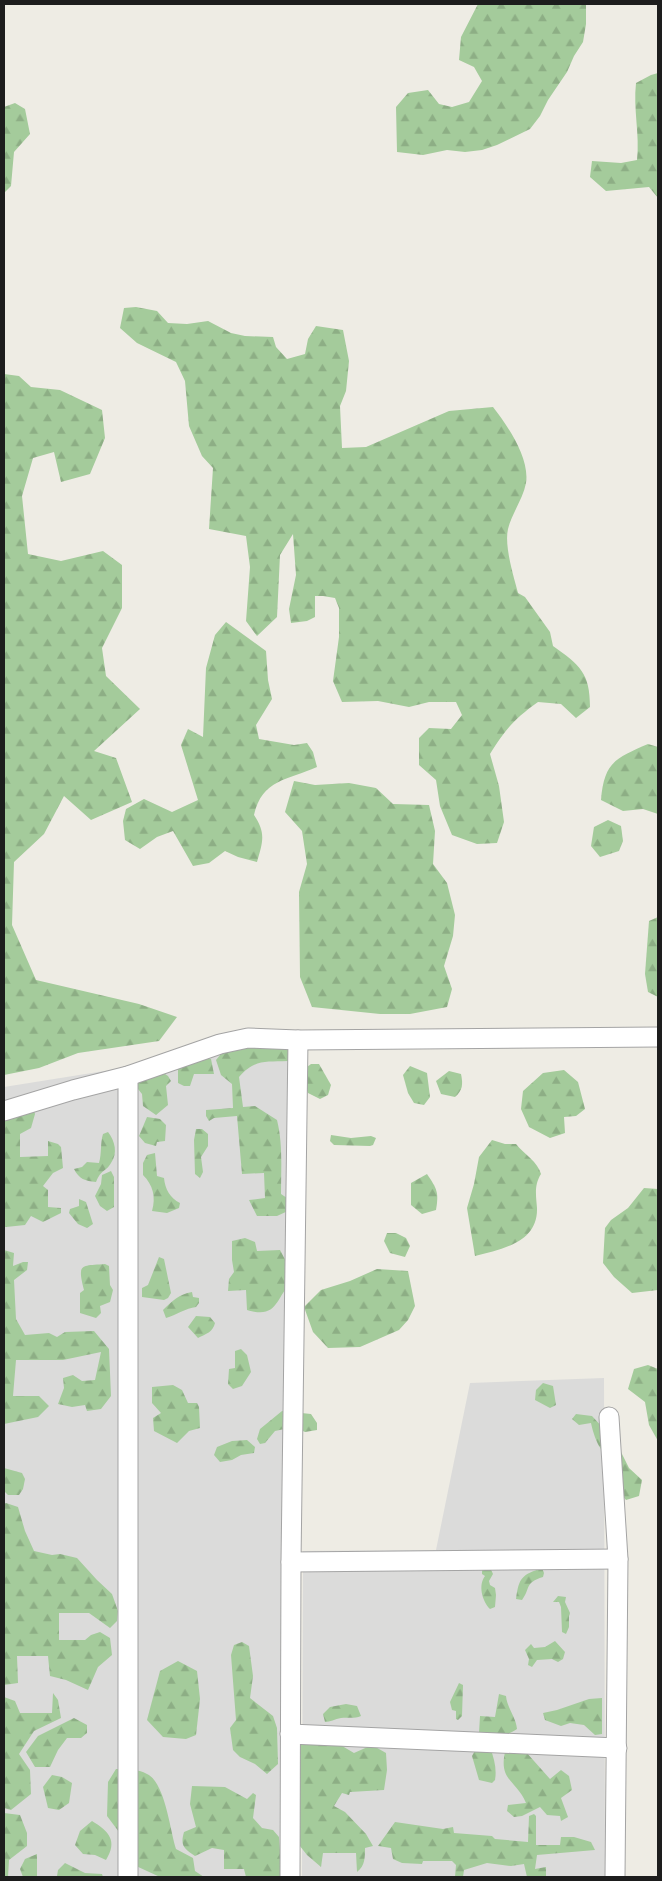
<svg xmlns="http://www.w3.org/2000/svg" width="662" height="1881" font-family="Jost,sans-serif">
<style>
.residential{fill:#dbdbda}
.forest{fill:url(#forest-firs)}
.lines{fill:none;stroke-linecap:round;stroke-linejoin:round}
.street-casing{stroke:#a4a4a4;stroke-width:21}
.street{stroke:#fff;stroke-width:19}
</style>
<defs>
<pattern id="forest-firs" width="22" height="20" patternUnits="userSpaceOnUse" patternTransform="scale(1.25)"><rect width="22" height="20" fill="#a4cb9b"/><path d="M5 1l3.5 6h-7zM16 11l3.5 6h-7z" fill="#8dae85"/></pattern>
</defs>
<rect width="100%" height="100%" fill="#eeece4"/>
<g class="residential">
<path d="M298 1040 290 1877H4V1087Z"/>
<path d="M604 1378 605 1877H302L303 1551 436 1550 470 1383Z"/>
</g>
<g class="forest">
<path d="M478 4H586V24L583 42 574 56 567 72 548 100 540 116 530 129 497 145 482 150 465 152 447 150 423 155 397 152 396 107 408 93 428 90 439 104 452 107 469 102 482 81 474 67 459 60 461 37Z"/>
<path d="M658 73V198L649 187 606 191 590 177 592 161 621 163 637 160C640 135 633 109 636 83L651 75Z"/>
<path d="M15 103 25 109 30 134 14 152 11 186 4 193V107Z"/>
<path d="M136 307 157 311 168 323 187 324 208 321 231 333 245 336 273 337 276 347 287 359 305 354 308 339 316 326 343 330 349 361 346 391 340 406 342 448 366 447 449 411 493 407C507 425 530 458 526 483 523 499 512 513 508 529 504 546 514 577 518 593L525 597 550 632 553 646C580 665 590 673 590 707L576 718 561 704 538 702C514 719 505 730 490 754L499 786 504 822 497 843 477 844 452 835 440 806 436 780 419 765V738L429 728 451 729 462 715 456 702H429L409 707 378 701 342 702 333 681 339 637V608L335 598 323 596H315V617L307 621 291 623 289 609 296 575 293 534 280 555 277 617 257 636 246 621 250 567 246 536 209 529 213 468 202 456 189 426 185 381 176 362 137 343 120 328 124 308Z"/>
<path d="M4 374 19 376 31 387 60 390 102 410 105 438 90 474 61 482 54 452 33 458 22 496 28 554 61 561 103 551 122 565V608L102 648 106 676 140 709 94 751 116 758 132 802 91 820 64 796 44 834 14 862 12 925 36 980 139 1004 177 1017 159 1041 78 1053 39 1068 4 1075Z"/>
<path d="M226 622 266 651 268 680 272 699 256 725 259 739 294 745 307 743 313 752 317 767C288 780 262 779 254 815 266 833 263 841 257 862L238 857 225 851 209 863 193 866 173 831 157 837 140 849 125 840 123 821 126 809 144 799 172 812 198 800 181 745 188 729 203 737 206 668 215 635Z"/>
<path d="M648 744 658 747V814L643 809 623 811 601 800C604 762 616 758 648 744Z"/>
<path d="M294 781 315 785 349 783 376 788 393 804 429 805 435 831 433 864 447 883 455 915 453 936 444 966 452 989 447 1007 410 1014H380L312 1007 300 977 299 892 307 864 302 831 285 812Z"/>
<path d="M608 820 621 826 623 841 619 851 600 857 591 846 594 827Z"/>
<path d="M658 917V997L648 992 645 974 649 921Z"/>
<path d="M277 1040 291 1045 293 1055 288 1061C265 1062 255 1059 239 1077L243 1107 255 1106 277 1120C283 1144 281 1169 281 1194L290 1200V1210L277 1216H257L249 1200 265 1198 264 1173 242 1174 237 1116 214 1118 209 1121 206 1116V1110L233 1108 232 1084 221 1075 216 1060 225 1049 251 1045 261 1049Z"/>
<path d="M204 1058 211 1059 214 1074H194L190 1086H184L178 1083V1067Z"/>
<path d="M311 1064H319L331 1085 328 1095 320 1099 308 1093 303 1081V1070Z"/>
<path d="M410 1066 427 1073 430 1097 424 1105 414 1103 408 1093 403 1075Z"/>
<path d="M156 1068 168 1076 171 1081 166 1086 168 1105 156 1115 143 1106 142 1094 134 1084Z"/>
<path d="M564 1070 578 1082 585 1109 576 1116 564 1117 565 1133 550 1138 529 1127 521 1109 523 1091 543 1073Z"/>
<path d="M449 1071 461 1074C463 1084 463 1090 455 1097L441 1094 436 1081Z"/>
<path d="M32 1103 35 1114 31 1128 20 1134V1157L48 1156V1141L58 1144 61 1147 63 1168 53 1173 43 1186 48 1190V1207L61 1208V1213L43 1222 31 1216 25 1225 6 1227H4V1108Z"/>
<path d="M147 1117 160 1119 166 1125 165 1141 157 1142 156 1146 145 1143 139 1136Z"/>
<path d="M196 1129H202L208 1134V1146L201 1157 203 1172 200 1178 195 1174 194 1140Z"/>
<path d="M108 1132C115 1141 118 1153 111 1163 106 1172 101 1169 96 1182 85 1181 79 1179 74 1169L82 1167 87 1162 99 1163C102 1153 100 1143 103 1134Z"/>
<path d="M331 1135 351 1138 371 1136 376 1138 373 1145 370 1146 334 1145 330 1141Z"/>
<path d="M492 1140 505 1144H516C524 1154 538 1162 541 1174 534 1185 536 1195 537 1208 538 1242 503 1249 475 1256L467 1208 474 1184 479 1157Z"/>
<path d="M155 1153 157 1176 164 1178C165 1189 170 1198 180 1203L179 1208 167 1213 152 1211C156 1197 153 1185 143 1175V1163L147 1155Z"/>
<path d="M111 1171 114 1177V1207L107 1211 100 1206 95 1196 101 1184 102 1175Z"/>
<path d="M427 1174C437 1189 439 1192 436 1210L422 1214 411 1205V1183Z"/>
<path d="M644 1188 658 1189V1290L632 1293 614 1277 603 1263 605 1228 611 1220 628 1208Z"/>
<path d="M79 1199 86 1202 92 1221 93 1224 87 1228 78 1224 69 1213 70 1209 79 1206Z"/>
<path d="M387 1233H396L406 1238 410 1246 405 1257 390 1253 384 1241Z"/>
<path d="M245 1238 255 1242 257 1251 280 1250 290 1269 292 1281C275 1299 278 1319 247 1310L246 1290 228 1291 229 1279 234 1272 232 1260V1241Z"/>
<path d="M4 1250 14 1253 13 1266 23 1262H28L27 1270 14 1280 16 1319 25 1335 49 1333 57 1337 65 1332 94 1331 109 1349 111 1396 101 1409 87 1411 85 1405 72 1407 58 1404 64 1388 63 1378 73 1375 82 1381 95 1380 101 1352 63 1360H16L13 1396H39L49 1406 38 1417 4 1424Z"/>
<path d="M159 1257 164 1259 171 1293 168 1298 164 1300 142 1297V1288L148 1285Z"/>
<path d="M105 1264 109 1266 110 1285 113 1290 110 1302 100 1306 101 1313 96 1318 80 1313V1293L84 1290C77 1263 81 1266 105 1264Z"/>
<path d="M377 1269 408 1271 415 1306 408 1320 399 1330 360 1347 328 1348 313 1332 304 1307 321 1290 350 1281Z"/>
<path d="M192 1292 193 1297 199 1298V1303L196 1307C186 1308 176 1315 166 1318L163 1310C172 1301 179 1294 192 1292Z"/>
<path d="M196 1316 210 1317 215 1323C213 1332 206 1334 198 1338L188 1327Z"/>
<path d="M241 1349 247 1355 251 1372 242 1386 233 1389 228 1384 229 1369 235 1368V1351Z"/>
<path d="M648 1365 658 1369V1441L649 1425 645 1402 628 1389 634 1369Z"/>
<path d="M543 1383 553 1386 556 1405 550 1408 535 1400 536 1390Z"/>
<path d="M173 1385 182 1390 188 1403H197L199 1407 200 1428 189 1431 177 1443 154 1431 153 1418 161 1413 152 1403V1387Z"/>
<path d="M282 1411 311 1414 317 1423V1430L305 1432 294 1427 275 1431 265 1443 260 1444 257 1439 260 1429Z"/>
<path d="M576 1414 592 1416 616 1442 629 1468 642 1480 639 1496 626 1500 621 1494C627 1470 612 1467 601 1449 596 1442 593 1432 591 1423L579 1425 572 1419Z"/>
<path d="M247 1440 255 1447 254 1453 241 1455 232 1460 220 1462 214 1455 217 1447 232 1441Z"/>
<path d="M4 1468 22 1473 25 1479 23 1489 19 1495H8L4 1491Z"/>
<path d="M6 1503 18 1507 25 1531 34 1551 52 1555 60 1554 77 1558 97 1580 112 1594 118 1611 117 1621 110 1628 89 1613H59V1640H85L91 1635 100 1632 110 1638 112 1655 98 1667 88 1690 66 1680 50 1676 48 1656H17L18 1683 4 1685V1581L5 1578 4 1576V1504Z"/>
<path d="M489 1565 493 1574 489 1581 490 1585 495 1588 496 1595 495 1607 490 1609C482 1601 478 1585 485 1576L482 1574V1566Z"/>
<path d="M542 1568 544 1573 543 1577C524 1583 531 1588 522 1600L516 1599C519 1577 522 1575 542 1568Z"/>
<path d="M558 1596 566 1597 565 1602 570 1613 569 1616V1627L566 1634 562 1632 561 1607 559 1602H553Z"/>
<path d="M555 1641 565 1652 563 1659 558 1662 552 1659 537 1660 532 1667 528 1665 529 1659 525 1650 531 1644 534 1648 545 1647Z"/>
<path d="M242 1642 249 1646 253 1676 250 1698 273 1716 277 1728 278 1764 267 1774 255 1764 240 1757 233 1750 230 1728 236 1720 231 1655 234 1645Z"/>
<path d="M178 1661 197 1671 200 1699 196 1735 186 1739 163 1737 147 1720 160 1671Z"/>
<path d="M459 1683 463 1685 462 1716 458 1720 456 1719V1711L452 1710 450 1702Z"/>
<path d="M53 1693 58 1700 61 1718 34 1731 19 1754 30 1770 31 1794 11 1810 4 1808V1697L15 1701 20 1713H52Z"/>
<path d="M499 1694 506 1696C507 1708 516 1717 517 1729 504 1738 494 1736 479 1733L480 1716 495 1717Z"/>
<path d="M602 1698V1734L595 1735 584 1725 570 1723 561 1726 545 1720 543 1713 557 1710 589 1699Z"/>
<path d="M346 1704 357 1706 361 1716C354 1719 348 1717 341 1718 335 1719 330 1722 325 1722L323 1714 330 1707Z"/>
<path d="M74 1718 87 1725V1733L81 1738H67L58 1750 50 1767H35L26 1752 38 1736Z"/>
<path d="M295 1739 332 1740 354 1753 372 1745 386 1753 387 1770 384 1790 350 1792 349 1795 342 1793 334 1806 345 1812 366 1834 373 1846 365 1848C365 1857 365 1866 357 1872L356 1853H323L321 1867 307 1855 296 1841Z"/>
<path d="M477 1747H490C494 1758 497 1769 495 1780L492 1783 479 1780 472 1756Z"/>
<path d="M506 1748 526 1752 550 1779 561 1770 569 1776 572 1790 561 1798 568 1817 561 1821 560 1816 547 1815 540 1807 522 1816 514 1817 507 1811 508 1805 526 1803C516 1779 497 1781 506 1748Z"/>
<path d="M116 1769C127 1769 138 1769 147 1774 165 1782 170 1830 176 1849L193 1858 195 1871 204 1877H160L123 1860 119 1832 107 1816 108 1782Z"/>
<path d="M52 1775 62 1777 72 1783 69 1803 59 1810 48 1808 43 1787Z"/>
<path d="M192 1786 225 1787 247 1799 253 1793 256 1795 253 1818 262 1828 273 1830 279 1837 282 1877H246L244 1869H224V1850L212 1848 195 1856C184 1848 180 1846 184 1832L196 1827 190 1804Z"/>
<path d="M4 1813 20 1815 27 1833V1846L9 1860 8 1877H4Z"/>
<path d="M534 1814 536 1816V1845H560L561 1837H574L591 1842 595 1850 537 1855 535 1869 546 1867V1877H527L524 1864 511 1866 487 1863 464 1870 463 1877H455L456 1865 452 1861H423L422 1864 402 1863 393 1859 391 1848 378 1846 395 1822 443 1829 453 1827 454 1833 492 1836 495 1839 528 1842 529 1816Z"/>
<path d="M92 1821C109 1831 118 1841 106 1860L95 1855 83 1854 75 1845 80 1831Z"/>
<path d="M37 1854V1876H57L58 1870 65 1863 85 1873 102 1874 103 1877H23L20 1869 25 1859Z"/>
</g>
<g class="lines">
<defs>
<g id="street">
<path d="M128 1076V1877"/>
<path d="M4 1111 73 1090 128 1076 220 1044 248 1038 298 1040 658 1037"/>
<path d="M609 1417 618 1559 615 1877"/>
<path d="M291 1562 618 1559"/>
<path d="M290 1734 617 1748"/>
<path d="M290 1877 291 1562 298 1040"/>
</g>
</defs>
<use href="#street" class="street-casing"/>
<use href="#street" class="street"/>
</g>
<rect width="662" height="1881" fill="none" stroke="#1d1d1d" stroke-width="10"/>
</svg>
